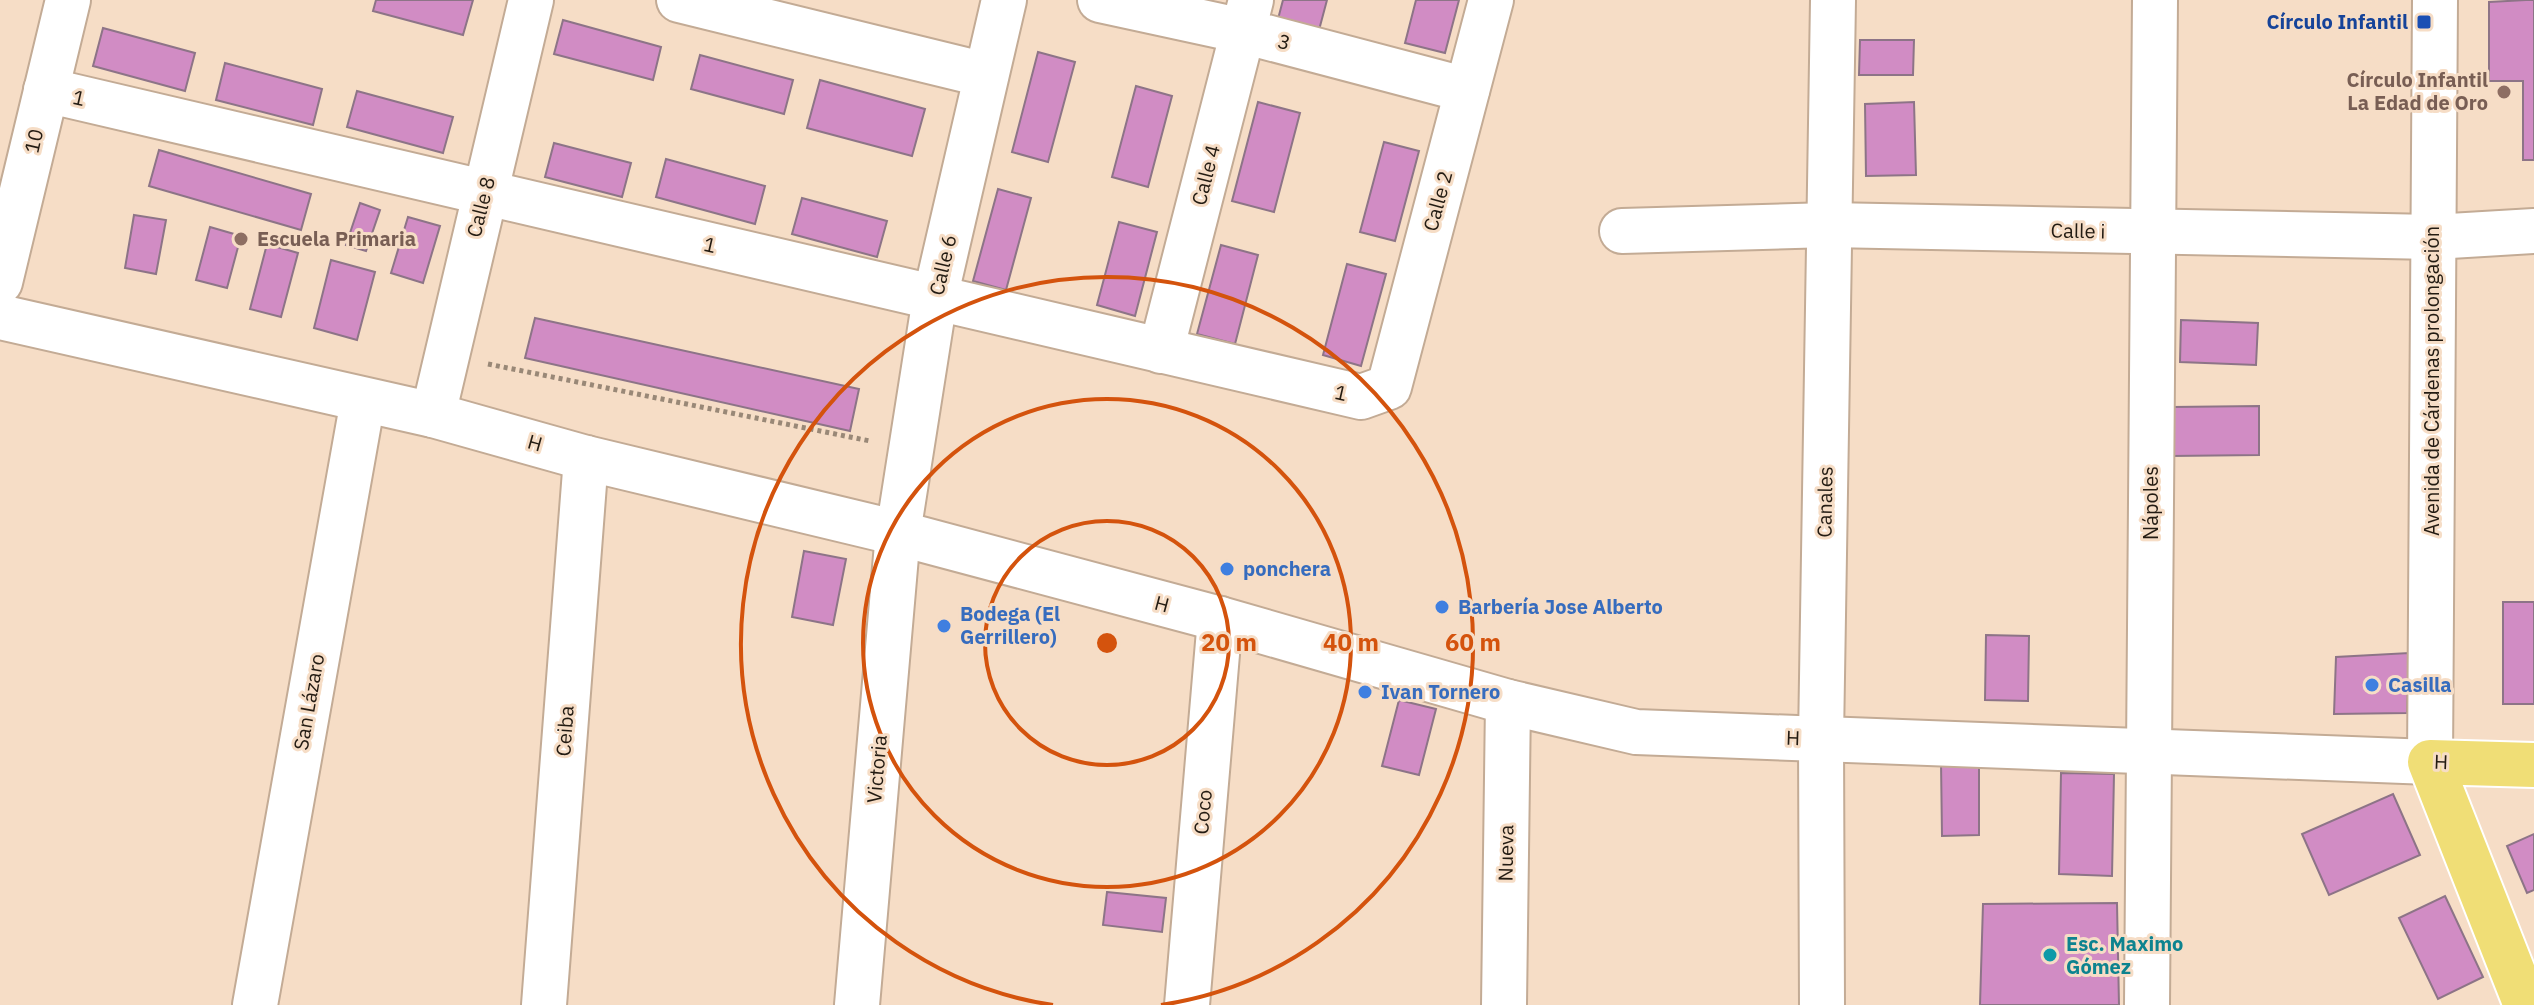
<svg xmlns="http://www.w3.org/2000/svg" width="2534" height="1005" font-family="'IBM Plex Sans',sans-serif">
<style>
.building{fill:#d18cc4;stroke:#8d7487;stroke-width:2}
.lines{fill:none;stroke-linecap:round;stroke-linejoin:round}
.minor-casing{stroke:#c3ab95;stroke-width:48}
.major-casing{stroke:#fff;stroke-width:48}
.path{stroke:#987;stroke-width:5;stroke-dasharray:4 4;stroke-linecap:butt}
.minor{stroke:#fff;stroke-width:44}
.major{stroke:#f0de76;stroke-width:44}
.ring{fill:none;stroke:#d4530d;stroke-width:4}
.transit-dot{fill:#1a4fb4;stroke:#f6ddc6;stroke-width:3}
.education-dot{fill:#8d6e63;stroke:#f6ddc6;stroke-width:3}
.shop-dot{fill:#3f7fe0;stroke:#f6ddc6;stroke-width:3}
.culture-dot{fill:#0f9aa8;stroke:#f6ddc6;stroke-width:3}
.labels{text-anchor:middle;stroke-width:6;stroke-linejoin:round;paint-order:stroke}
.transit-label{font-size:20px;font-weight:bold;fill:#164399;stroke:#f6ddc6;text-anchor:end}
.street-label{font-size:20px;fill:#231b12;stroke:#f6ddc6}
.education-label{font-size:20px;font-weight:bold;fill:#785e54;stroke:#f6ddc6;text-anchor:end}
.shop-label{font-size:20px;font-weight:bold;fill:#366cbe;stroke:#f6ddc6;text-anchor:start}
.culture-label{font-size:20px;font-weight:bold;fill:#0d838f;stroke:#f6ddc6;text-anchor:start}
.centre{fill:#d4530d;stroke:#f6ddc6;stroke-width:4}
.ring-label{font-size:24px;text-anchor:middle;font-weight:bold;fill:#d4530d;stroke:#f6ddc6;stroke-width:6;stroke-linejoin:round;paint-order:stroke}
</style>
<rect width="100%" height="100%" fill="#f6ddc6"/>
<g class="building">
<path d="M376 0H473L463 35 373 11Z"/>
<path d="M1283 0H1327L1319 30 1278 19Z"/>
<path d="M1416 0H1459L1445 53 1405 43Z"/>
<path d="M2526 0H2534V160H2523V81H2489V2Z"/>
<path d="M563 20 661 47 653 80 554 54Z"/>
<path d="M103 28 195 53 185 91 93 66Z"/>
<path d="M1860 40H1914L1913 75H1859Z"/>
<path d="M1038 52 1075 62 1048 162 1012 152Z"/>
<path d="M700 55 793 80 784 114 691 89Z"/>
<path d="M225 63 322 89 313 125 216 100Z"/>
<path d="M820 80 925 109 912 156 807 128Z"/>
<path d="M1136 86 1172 96 1148 187 1112 177Z"/>
<path d="M357 91 453 117 443 153 347 127Z"/>
<path d="M1258 102 1300 113 1274 212 1232 201Z"/>
<path d="M1914 102 1916 175 1866 176 1865 104Z"/>
<path d="M1384 142 1419 151 1395 241 1360 232Z"/>
<path d="M554 143 631 163 622 197 545 177Z"/>
<path d="M159 150 311 194 301 230 149 186Z"/>
<path d="M666 159 765 186 755 224 656 197Z"/>
<path d="M998 189 1031 198 1006 290 973 281Z"/>
<path d="M802 198 887 221 877 257 792 234Z"/>
<path d="M360 203 380 210 366 251 346 245Z"/>
<path d="M134 215 166 220 156 274 125 268Z"/>
<path d="M408 217 440 226 423 283 391 273Z"/>
<path d="M1119 222 1157 232 1135 316 1097 305Z"/>
<path d="M210 227 241 236 227 288 196 280Z"/>
<path d="M267 244 298 253 281 317 250 309Z"/>
<path d="M1221 245 1258 255 1235 344 1197 334Z"/>
<path d="M331 260 375 272 357 340 314 328Z"/>
<path d="M1347 264 1386 274 1361 366 1323 355Z"/>
<path d="M535 318 859 389 850 431 525 358Z"/>
<path d="M2181 320 2258 323 2256 365 2180 362Z"/>
<path d="M2259 406V455L2171 456 2172 407Z"/>
<path d="M804 551 846 559 833 625 792 617Z"/>
<rect x="2503" y="602" width="31" height="102"/>
<path d="M1986 635 2029 636 2028 701 1985 700Z"/>
<path d="M2409 653 2407 713 2334 714 2336 657Z"/>
<path d="M1399 700 1436 709 1419 775 1382 766Z"/>
<path d="M1941 762H1979V835L1942 836Z"/>
<path d="M2061 773 2114 774 2112 876 2059 874Z"/>
<path d="M2393 794 2420 855 2329 895 2302 834Z"/>
<path d="M2534 834V890L2527 893 2507 846Z"/>
<path d="M1107 892 1166 898 1162 932 1103 925Z"/>
<path d="M2445 896 2483 977 2438 999 2399 918Z"/>
<path d="M2117 903 2119 1005H1980L1983 904Z"/>
</g>
<g class="lines">
<defs>
<g id="minor">
<path d="M679 0 986 75"/>
<path d="M1100 0 1243 31 1467 90"/>
<path d="M46 90 1361 397 1389 387 1491 0"/>
<path d="M1622 231 1829 225 2433 237 2534 231"/>
<path d="M0 282 68 0"/>
<path d="M0 317 433 415 586 458 898 533 1220 619 1508 702 1636 732 2430 762 2435 0"/>
<path d="M1161 351 1251 0"/>
<path d="M433 415 531 0"/>
<path d="M255 1005 363 400"/>
<path d="M544 1005 586 458"/>
<path d="M857 1005 898 533 935 298 1004 0"/>
<path d="M1187 1005 1220 619"/>
<path d="M1504 1005 1508 702"/>
<path d="M1822 1005 1821 739 1833 0"/>
<path d="M2147 1005 2155 0"/>
</g>
<path id="major" d="M2526 1005 2430 762 2534 765"/>
</defs>
<use href="#minor" class="minor-casing"/>
<use href="#major" class="major-casing"/>
<path class="path" d="M488 364 870 441"/>
<use href="#minor" class="minor"/>
<use href="#major" class="major"/>
</g>
<g class="ring">
<circle cx="1107" cy="643" r="122"/>
<circle cx="1107" cy="643" r="244"/>
<path d="M1053 1005A366 366 0 1 1 1161 1005"/>
</g>
<rect class="transit-dot" x="2416" y="14" width="16" height="16" rx="4"/>
<g class="education-dot">
<circle cx="2504" cy="92" r="8"/>
<circle cx="241" cy="239" r="8"/>
</g>
<g class="shop-dot">
<circle cx="1227" cy="569" r="8"/>
<circle cx="1442" cy="607" r="8"/>
<circle cx="944" cy="626" r="8"/>
<circle cx="2372" cy="685" r="8"/>
<circle cx="1365" cy="692" r="8"/>
</g>
<circle class="culture-dot" cx="2050" cy="955" r="8"/>
<g class="labels">
<g class="transit-label">
<text x="2408" y="29">Círculo Infantil</text>
</g>
<g class="street-label">
<text transform="translate(1284 42) rotate(15)" y="7">3</text>
<text transform="translate(79 98) rotate(13)" y="7">1</text>
<text transform="translate(34 141) rotate(-77)" y="7">10</text>
<text transform="translate(1206 175) rotate(-76)" y="7">Calle 4</text>
<text transform="translate(1438 201) rotate(-75)" y="7">Calle 2</text>
<text transform="translate(481 207) rotate(-76)" y="7">Calle 8</text>
<text transform="translate(2078 231) rotate(1)" y="7">Calle i</text>
<text transform="translate(710 245) rotate(13)" y="7">1</text>
<text transform="translate(943 265) rotate(-77)" y="7">Calle 6</text>
<text transform="translate(2432 381) rotate(-90)" y="7">Avenida de Cárdenas prolongación</text>
<text transform="translate(1341 393) rotate(13)" y="7">1</text>
<text transform="translate(535 443) rotate(16)" y="7">H</text>
<text transform="translate(1825 502) rotate(-89)" y="7">Canales</text>
<text transform="translate(2151 503) rotate(-90)" y="7">Nápoles</text>
<text transform="translate(1162 604) rotate(15)" y="7">H</text>
<text transform="translate(309 702) rotate(-80)" y="7">San Lázaro</text>
<text transform="translate(565 731) rotate(-86)" y="7">Ceiba</text>
<text transform="translate(1793 738) rotate(2)" y="7">H</text>
<text transform="translate(2441 762) rotate(2)" y="7">H</text>
<text transform="translate(877 769) rotate(-85)" y="7">Victoria</text>
<text transform="translate(1203 812) rotate(-85)" y="7">Coco</text>
<text transform="translate(1506 853) rotate(-89)" y="7">Nueva</text>
</g>
<g class="education-label">
<text x="2488" y="87">Círculo Infantil<tspan x="2488" dy="23">La Edad de Oro</tspan></text>
<text x="257" y="246" text-anchor="start">Escuela Primaria</text>
</g>
<g class="shop-label">
<text x="1243" y="576">ponchera</text>
<text x="1458" y="614">Barbería Jose Alberto</text>
<text x="960" y="621">Bodega (El<tspan x="960" dy="23">Gerrillero)</tspan></text>
<text x="2388" y="692">Casilla</text>
<text x="1381" y="699">Ivan Tornero</text>
</g>
<g class="culture-label">
<text x="2066" y="951">Esc. Maximo<tspan x="2066" dy="23">Gómez</tspan></text>
</g>
</g>
<circle cx="1107" cy="643" r="12" class="centre"/>
<g class="ring-label">
<text x="1229" y="651">20 m</text>
<text x="1351" y="651">40 m</text>
<text x="1473" y="651">60 m</text>
</g>
</svg>
